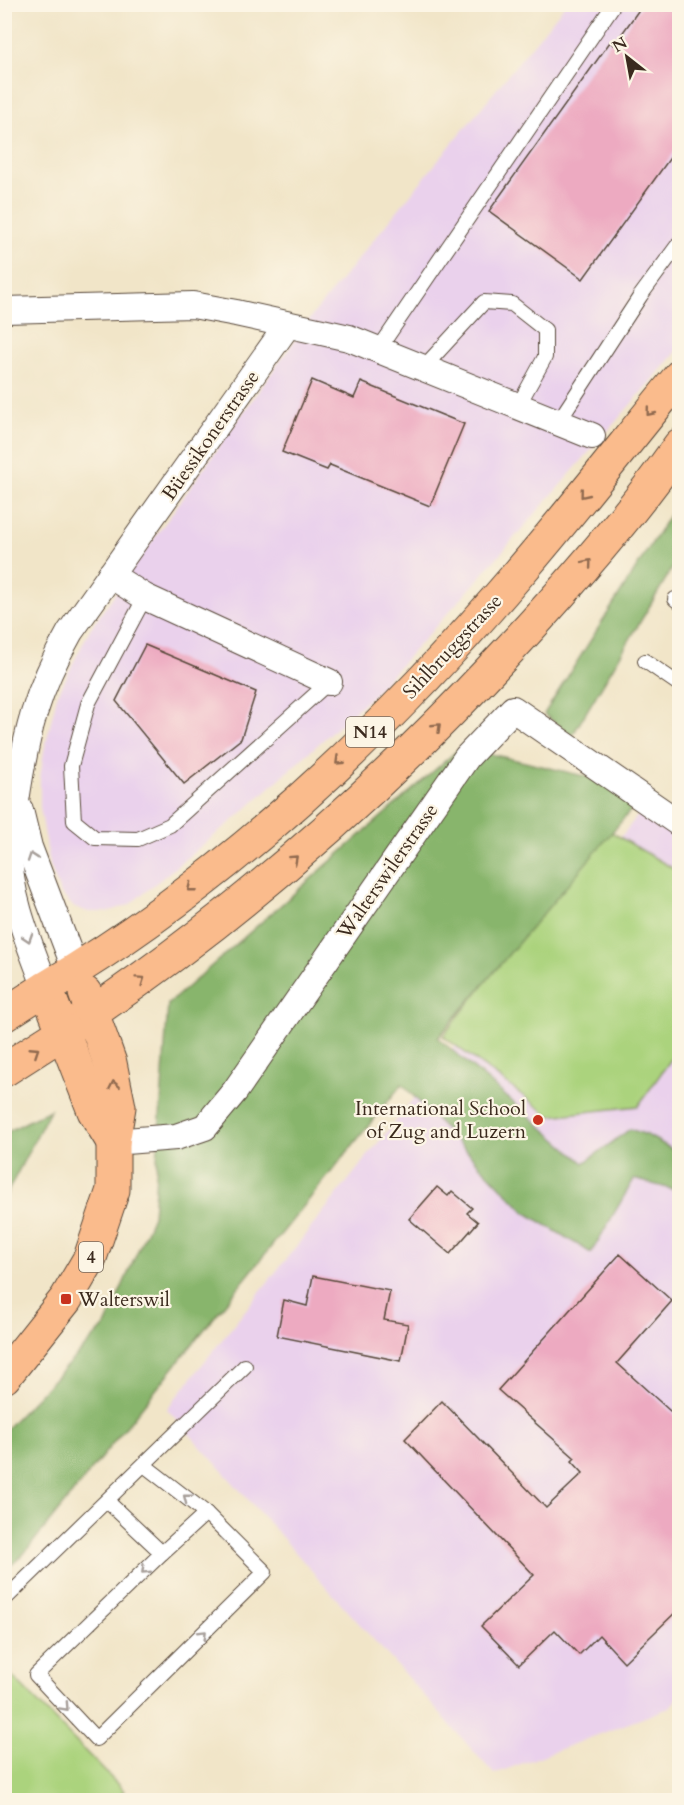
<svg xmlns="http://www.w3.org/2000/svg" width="684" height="1805" font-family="Cardo,serif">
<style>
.built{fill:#ead1ec}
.green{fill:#abd37d;stroke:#737e4e;stroke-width:1.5}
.forest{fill:#88b56c;stroke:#627045;stroke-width:1.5}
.building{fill:#edaac1}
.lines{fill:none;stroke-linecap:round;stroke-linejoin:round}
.lane-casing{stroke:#564638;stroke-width:16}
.street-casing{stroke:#564638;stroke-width:28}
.primary-casing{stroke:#564638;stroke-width:35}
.highway-casing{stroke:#564638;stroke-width:35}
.lane{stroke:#fff;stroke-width:14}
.street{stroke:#fff;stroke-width:26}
.primary{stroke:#fabb8c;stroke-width:33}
.highway{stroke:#fabb8c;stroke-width:33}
.oneway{stroke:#916b50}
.oneway2{stroke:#a79f9a}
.poi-dot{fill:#c8321e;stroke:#fcf5e5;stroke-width:2}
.labels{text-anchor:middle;stroke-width:4.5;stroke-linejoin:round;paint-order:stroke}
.shield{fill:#fcf5e5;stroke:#75675a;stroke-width:1.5}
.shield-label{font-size:18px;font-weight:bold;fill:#3b2a1e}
.street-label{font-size:20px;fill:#3b2a1e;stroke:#fcf5e5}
.poi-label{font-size:20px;fill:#3b2a1e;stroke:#fcf5e5;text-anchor:end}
</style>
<rect width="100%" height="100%" fill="#fcf5e5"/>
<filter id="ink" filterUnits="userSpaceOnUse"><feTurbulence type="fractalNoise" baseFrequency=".0167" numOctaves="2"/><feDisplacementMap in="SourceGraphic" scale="12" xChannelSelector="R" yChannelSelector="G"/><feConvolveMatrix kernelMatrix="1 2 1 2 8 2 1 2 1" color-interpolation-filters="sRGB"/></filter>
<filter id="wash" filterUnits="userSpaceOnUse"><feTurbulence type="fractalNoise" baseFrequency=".008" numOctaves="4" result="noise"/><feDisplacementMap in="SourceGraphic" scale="24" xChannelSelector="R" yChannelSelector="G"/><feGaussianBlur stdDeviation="1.35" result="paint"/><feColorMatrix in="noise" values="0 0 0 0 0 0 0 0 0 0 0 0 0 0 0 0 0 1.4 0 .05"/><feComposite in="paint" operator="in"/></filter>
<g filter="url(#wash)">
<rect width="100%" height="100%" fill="#f1e5c8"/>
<g class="built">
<path d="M565 5H679V349L468 591 374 694 236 818 129 905 107 912H88L73 906 60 893 50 865 40 807V779L44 751 57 696 90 629 314 313Z"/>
<path d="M643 809 679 832 680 1695 669 1708 494 1774 167 1409Z"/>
</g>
<g class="green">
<path d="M606 829 679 872V1048L638 1106 550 1116 443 1036Z"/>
<path d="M5 1669 124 1791 115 1800H5Z"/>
</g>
<g class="forest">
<path d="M679 500V557L572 736 544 714Z"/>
<path d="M461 747 647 791 438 1038 584 1163 630 1129 647 1135 679 1153V1191L634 1179 591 1253 526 1213 402 1084 22 1556 5 1570V1430L105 1326 153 1216 168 1004Z"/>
<path d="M50 1110 5 1197V1133Z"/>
</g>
<g id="blocks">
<g class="building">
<path d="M643 4H680V144L583 279 489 211 610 42 614 45Z"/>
<path d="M312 380 354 398 361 382 464 424 430 506 330 465 327 470 282 452Z"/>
<path d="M145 645 256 692 241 739 184 784 116 701Z"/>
<path d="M437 1187 448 1196 452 1191 472 1208 467 1213 478 1222 450 1254 409 1219Z"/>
<path d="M620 1254 672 1301 617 1363 680 1420V1608L624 1662 599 1635 579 1655 555 1630 519 1665 481 1626 534 1575 405 1439 442 1401 546 1508 583 1473 572 1461 575 1458 498 1390Z"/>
<path d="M313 1276 390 1291 384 1320 408 1324 401 1361 277 1336 284 1300 307 1306Z"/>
</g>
</g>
</g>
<g filter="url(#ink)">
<use href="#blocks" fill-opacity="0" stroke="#564638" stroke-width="1.5"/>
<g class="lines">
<defs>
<g id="lane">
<path d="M378 350 614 4"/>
<path d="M423 368 484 302 512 304 545 330V357L518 406"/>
<path d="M558 422 641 295 680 242"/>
<path d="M145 597 88 704 71 766 74 821 95 838 138 839 170 825 329 682"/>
<path d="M675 599 680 603"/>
<path d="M645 661 680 685"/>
<path d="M107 1501 162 1553 36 1675 96 1739 265 1572 206 1513 144 1465"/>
<path d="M162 1553 206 1513"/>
<path d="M4 1600 245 1366"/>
</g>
<g id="street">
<path d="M4 310 193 305 236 313 349 338 592 436"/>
<path d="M110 575 145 597 329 682"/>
<path d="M20 810 29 847 76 971"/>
<path d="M46 988C30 945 9 898 9 851 9 835 14 817 16 801 26 734 36 691 70 632L287 326"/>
<path d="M113 1142 176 1137 205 1127 235 1091 467 757 513 709 680 824"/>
</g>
<g id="primary">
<path d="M65 1031C225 926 365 804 496 664 561 595 625 523 680 445"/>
<path d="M113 1142 94 1111 46 988C226 881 384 732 519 573 574 509 626 442 680 376"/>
<path d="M4 1377 66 1299 90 1258 113 1190V1142L119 1107 110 1063 85 993"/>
</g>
<g id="highway">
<path d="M4 1015 46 988"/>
<path d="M4 1070 65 1031"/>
</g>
</defs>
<use href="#lane" class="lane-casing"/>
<use href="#street" class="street-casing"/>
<use href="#primary" class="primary-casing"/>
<use href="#highway" class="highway-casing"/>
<use href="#lane" class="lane"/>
<use href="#street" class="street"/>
<use href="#primary" class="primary"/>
<use href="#highway" class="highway"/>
</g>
<defs><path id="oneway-chevron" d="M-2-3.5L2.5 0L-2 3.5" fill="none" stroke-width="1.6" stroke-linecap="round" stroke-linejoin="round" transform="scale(1.5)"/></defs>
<g class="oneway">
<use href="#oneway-chevron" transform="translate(650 412) rotate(129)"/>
<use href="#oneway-chevron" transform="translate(584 494) rotate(129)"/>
<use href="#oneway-chevron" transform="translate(588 563) rotate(-50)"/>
<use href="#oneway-chevron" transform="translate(437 727) rotate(-44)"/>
<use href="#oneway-chevron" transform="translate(339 761) rotate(136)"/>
<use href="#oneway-chevron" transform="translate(294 859) rotate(-42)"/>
<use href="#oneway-chevron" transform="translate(191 888) rotate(142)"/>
<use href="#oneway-chevron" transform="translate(141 980) rotate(-35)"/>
<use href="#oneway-chevron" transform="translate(35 1051) rotate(-33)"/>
<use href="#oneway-chevron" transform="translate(114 1085) rotate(-101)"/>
</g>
<g class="oneway2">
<use href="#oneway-chevron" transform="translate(32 857) rotate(-109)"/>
<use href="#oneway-chevron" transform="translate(28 938) rotate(72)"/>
<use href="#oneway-chevron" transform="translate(187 1498) rotate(-142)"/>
<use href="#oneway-chevron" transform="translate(145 1570) rotate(136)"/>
<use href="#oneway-chevron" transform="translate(203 1634) rotate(-45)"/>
<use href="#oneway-chevron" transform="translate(65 1707) rotate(47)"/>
</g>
</g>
<g class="poi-dot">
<circle cx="538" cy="1120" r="6"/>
<rect x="60" y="1293" width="12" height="12" rx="3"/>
</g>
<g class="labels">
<g class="shield">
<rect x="346" y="717" width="48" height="30" rx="4.5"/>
<rect x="79" y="1242" width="24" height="30" rx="4.5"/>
</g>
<g class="shield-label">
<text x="370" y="738">N14</text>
<text x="91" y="1263">4</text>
</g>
<g class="street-label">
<text transform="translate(210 435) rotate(-55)" y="7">Büessikonerstrasse</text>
<text transform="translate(452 646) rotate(-47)" y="7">Sihlbruggstrasse</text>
<text transform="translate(387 871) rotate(-55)" y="7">Walterswilerstrasse</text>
</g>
<g class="poi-label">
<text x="526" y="1115">International School<tspan x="526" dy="23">of Zug and Luzern</tspan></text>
<text x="78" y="1306" text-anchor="start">Walterswil</text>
</g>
</g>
<rect width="684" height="1805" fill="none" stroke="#fcf5e5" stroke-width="24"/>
<g transform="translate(627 57) rotate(329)" stroke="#fcf5e5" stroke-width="4.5" paint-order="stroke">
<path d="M0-4.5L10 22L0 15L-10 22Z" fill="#3b2a1e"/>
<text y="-9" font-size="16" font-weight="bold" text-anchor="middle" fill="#3b2a1e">N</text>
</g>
</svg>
